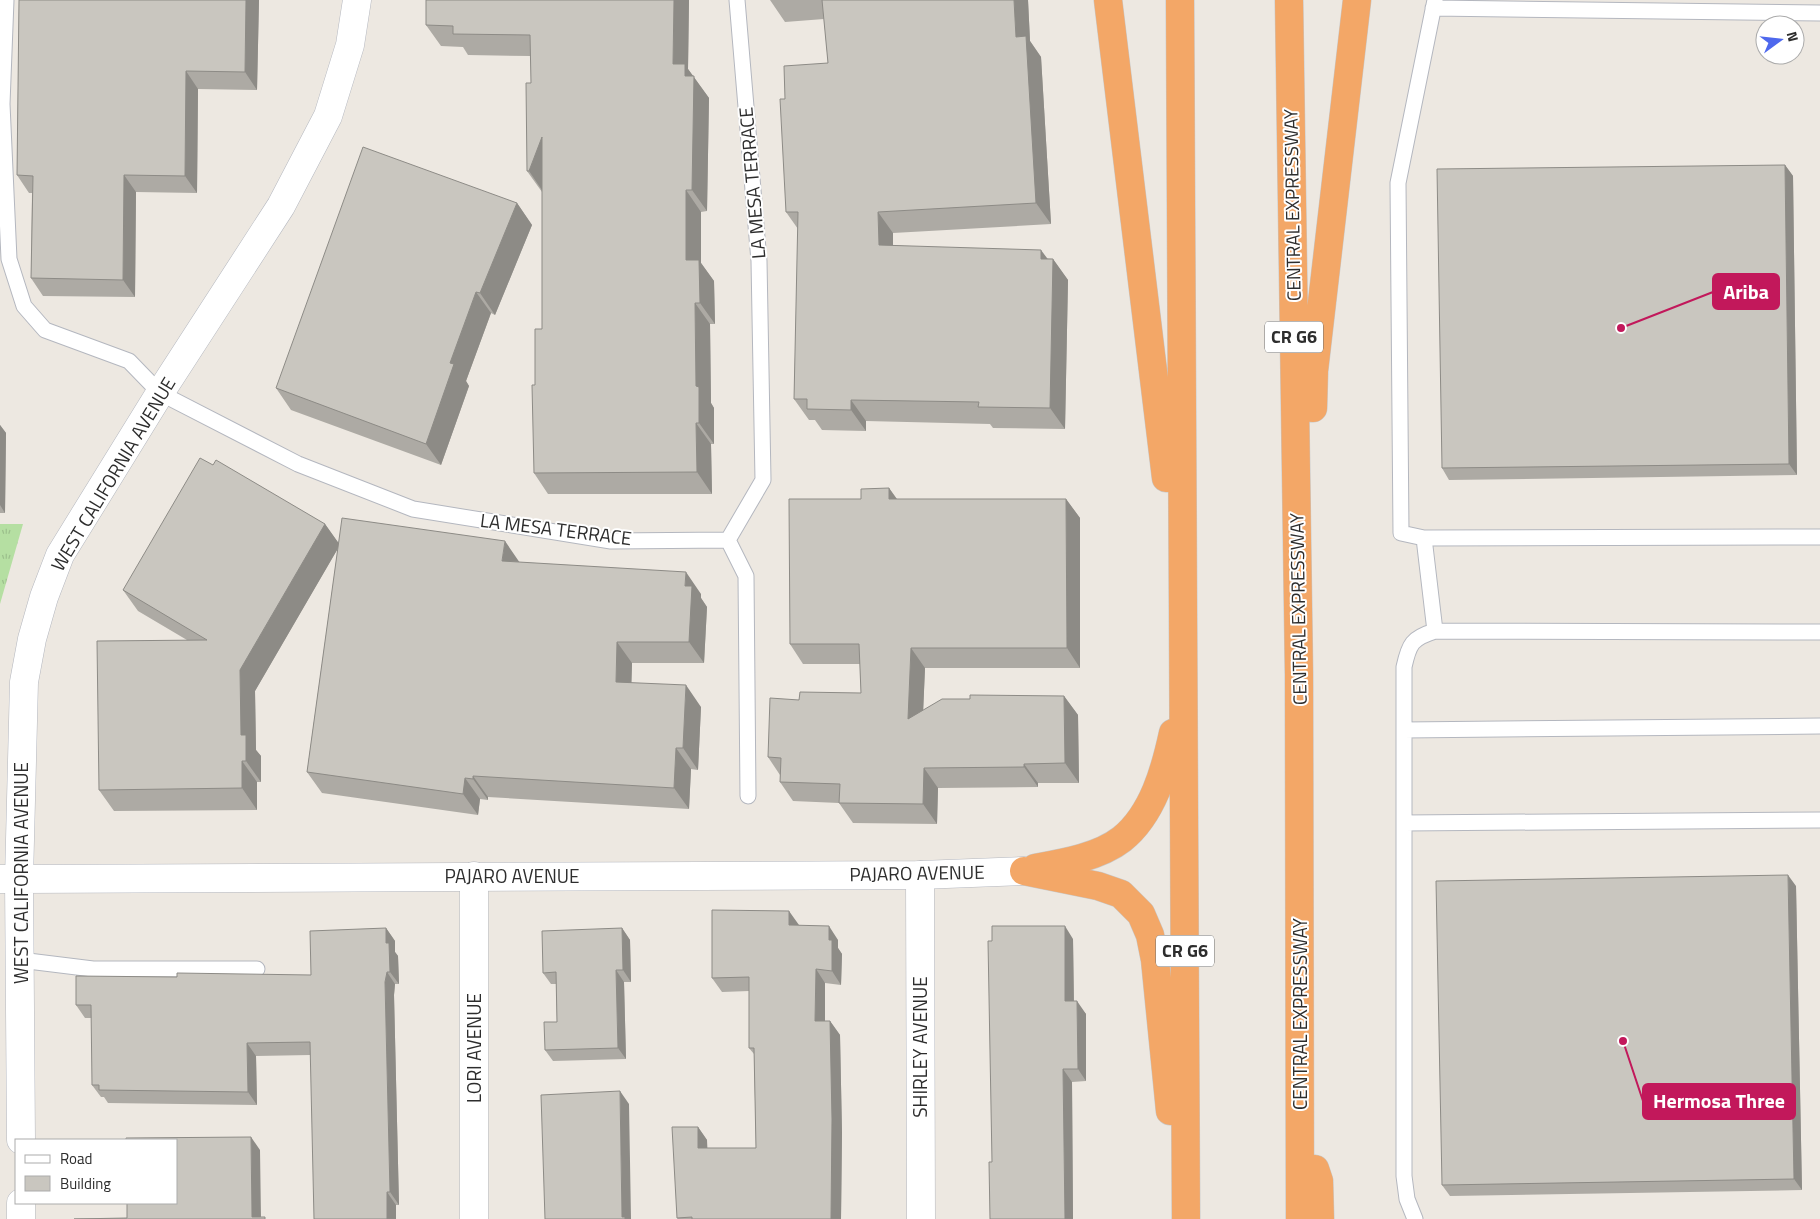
<svg xmlns="http://www.w3.org/2000/svg" width="1820" height="1219" viewBox="0 0 1820 1219" font-family="'Titillium Web',sans-serif">
  <style>
    .grass { fill: url(#grass-tufts) }
    .lines { fill: none; stroke-linecap: round; stroke-linejoin: round }
    .lane-casing { stroke: #b4b7bf; stroke-width: 17 }
    .street-casing { stroke: #b4b7bf; stroke-width: 29 }
    .secondary-casing { stroke: #b4b7bf; stroke-width: 29 }
    .highway-casing { stroke: #c8c8c8; stroke-width: 29 }
    .lane { stroke: #fff; stroke-width: 15 }
    .street { stroke: #fff; stroke-width: 28 }
    .secondary { stroke: #fff; stroke-width: 28 }
    .highway { stroke: #f3a767; stroke-width: 28 }
    .wall { fill: #adaaa4 }
    .shaded-wall { fill: #8d8b86 }
    .building { fill: #c9c6bf; stroke: #8d8b86 }
    .labels { text-anchor: middle; stroke-width: 4; stroke-linejoin: round; paint-order: stroke }
    .shield { fill: #fff; stroke: #6c6c6c; stroke-width: 1 }
    .shield-label { font-size: 18px; font-weight: bold; fill: #2d2d2d }
    .street-label { font-size: 19px; fill: #2d2d2d; stroke: #fff }
    .leader { fill: none; stroke: #c2185b; stroke-width: 2 }
    .callout-dot { fill: #c2185b; stroke: #fff; stroke-width: 2 }
    .callout { fill: #c2185b; stroke: #c2185b; stroke-width: 2 }
    .callout-label { font-size: 20px; text-anchor: middle; font-weight: bold; fill: #fff }
  </style>
  <defs>
    <pattern id="grass-tufts" width="24" height="20" patternUnits="userSpaceOnUse" patternTransform="scale(1.25)"><rect width="24" height="20" fill="#b5dfa2"/><path d="M3 7l-1-3M5 7V3M7 7l1-3M15 17l-1-3M17 17v-4M19 17l1-3" fill="none" stroke="#9cc08c"/></pattern>
  </defs>
  <rect width="100%" height="100%" fill="#ede8e1"/>
  <!-- grass -->
  <path class="grass" d="M0,524H23L0,604Z"/>
  <g class="lines">
    <!-- lane casing -->
    <g class="lane-casing">
      <path id="lane" d="M6,0L2,104L9,259L24,306L45,330L129,361L160,393L298,464L413,509L611,541L728,540L763,480L759,261L737,0
        M1433,8L1820,13
        M1424,538L1401,533L1398,183L1435,0
        M728,540L746,576L748,796
        M1435,631L1424,538L1820,537
        M1404,730L1820,726
        M1404,823L1820,820
        M20,960L93,969H257
        M1415,1219L1407,1199L1404,1176V667C1409,644 1412,638 1435,631L1820,632"/>
    </g>
    <!-- street casing -->
    <g class="street-casing">
      <path id="street" d="M920,875L921,1219
        M0,879H19
        M474,1219V876"/>
    </g>
    <!-- secondary casing -->
    <g class="secondary-casing">
      <path id="secondary" d="M19,879L920,875L1024,871
        M21,1140L19,879L24,682L32,639L44,597L60,555L160,393L281,206L328,116L350,45L357,0
        M21,1203V1219"/>
    </g>
    <!-- highway casing -->
    <g class="highway-casing">
      <path id="highway" d="M1108,0L1166,478
        M1180,0L1186,1219
        M1289,0L1299,674L1300,1219
        M1313,408L1314,371L1357,0
        M1035,868C1063,863 1099,857 1122,839C1153,814 1165,770 1173,733
        M1024,871L1098,886L1121,894L1141,914L1150,935L1155,960L1170,1111
        M1315,1169L1319,1181L1320,1219"/>
    </g>
    <!-- lane -->
    <use href="#lane" class="lane"/>
    <!-- street -->
    <use href="#street" class="street"/>
    <!-- secondary -->
    <use href="#secondary" class="secondary"/>
    <!-- highway -->
    <use href="#highway" class="highway"/>
  </g>
  <!-- wall -->
  <path class="wall" d="M19,0H259L257,90L198,89L197,193L136,192L135,297L43,296L31,278L32,193H29L17,175Z
    M426,0H689L688,69L709,98L707,211L701,212V263L714,281L715,324H710L711,403L714,408V444H711L712,494H548L534,473L535,385L542,329V192L527,171L531,83V56L468,55L463,47L441,46L426,25Z
    M770,0H1028L1030,41L1041,57L1051,224L893,233V245L1053,259L1068,280L1065,429L993,428L990,424L866,421V431L822,430L815,420H809L794,399L798,229L786,212L785,99L828,63L824,19L785,22Z
    M1785,165L1793,176L1797,475L1449,480L1442,468Z
    M517,203L532,225L495,315L491,313L466,381L469,386L441,465L291,410L276,388Z
    M0,425L6,433L5,513H0Z
    M213,465L325,524L339,544L520,562L701,594V598L707,607L704,663H632L631,683L701,707L698,770L691,769L689,809L488,797V800L480,799L478,815L322,793L307,772L338,548L255,691L256,750L261,756V782H257V810L114,811L99,790L187,640L138,611L123,590Z
    M889,488L897,499H1066L1080,518V668H925L923,711L1064,696L1078,715L1079,783H1038V787L938,788L937,824L853,823L839,803L793,801L780,782V775L768,757L799,700L861,693L860,664H803L790,644L861,499Z
    M1796,886L1802,1190L1450,1196L1442,1185Z
    M799,925L838,940V948L842,954L841,985L825,983V1021H830L840,1035L842,1133L841,1219H678L677,1218L698,1127L707,1140V1148H756L754,1054L749,1048V991L722,992L712,978Z
    M386,928L395,941V952L398,956L399,984H395L394,995L399,1205H396V1219L310,1055L256,1056L257,1105L108,1103L104,1097H101L92,1085V1018H85L76,1005L177,977L311,975Z
    M622,928L630,940L631,982H624L626,1059L553,1061L545,1050L557,1022L556,984H551L543,973Z
    M1073,939L1074,1001L1086,1014V1081L1072,1082L1073,1219H990L992,1162Z"/>
  <!-- shaded-wall -->
  <path class="shaded-wall" d="M246,0H259L257,90L245,72Z
    M674,0H689L688,69L709,98L707,211L692,190L673,64Z
    M1014,0H1028L1030,41L1041,57L1051,224L1036,203L1016,37Z
    M186,71L198,89L197,193L185,176Z
    M542,137L544,193L529,171Z
    M1785,165L1793,176L1797,475L1789,464Z
    M124,175L136,192L135,297L123,280Z
    M686,190L701,212V263L714,281L715,324L700,303L686,260Z
    M517,203L532,225L495,315L480,293Z
    M878,212L893,233V266L879,245Z
    M1041,250L1053,266V259L1068,280L1065,429L1050,408L1041,259Z
    M476,292L491,313L466,381L469,386L441,465L426,444L450,363Z
    M695,303L710,324L711,403L714,408V444L699,423L696,386Z
    M851,400L866,421V431L851,410Z
    M696,423L711,444L712,494L697,472Z
    M0,425L6,433L5,513L0,505Z
    M889,488L903,508L889,499Z
    M1066,499L1080,518V668L1067,648Z
    M325,524L340,545L255,691L256,750L261,756V782L246,761L241,735L240,670Z
    M505,541L520,563L502,561Z
    M686,572L701,594V598L707,607L704,663L689,642L685,586Z
    M617,642L632,663L631,704L616,682Z
    M911,648L925,668L922,739L908,719Z
    M686,685L701,707L698,770L683,748Z
    M1064,696L1078,715L1079,783L1065,763Z
    M676,748L691,769L689,809L674,788Z
    M242,761L257,782V810L242,788Z
    M1024,764L1038,783V787L1024,767Z
    M924,768L938,788L937,824L923,804Z
    M473,776L488,797V800L473,779Z
    M465,778L480,799L478,815L463,794Z
    M1788,875L1796,886L1802,1190L1794,1179Z
    M789,911L799,925H789Z
    M829,926L838,940V948L842,954L841,985L832,971L829,940Z
    M1065,926L1073,939L1074,1014L1065,1001Z
    M386,928L395,941V952L398,956L399,984L390,972L386,943Z
    M622,928L630,940L631,982L623,970Z
    M816,969L825,983V1034L815,1021Z
    M616,970L624,982L626,1059L618,1048Z
    M387,972L395,984L394,995L399,1205L390,1192L385,982Z
    M1077,1001L1086,1014V1081L1078,1069Z
    M830,1021L840,1035L842,1133L841,1219H831Z
    M247,1043L256,1056L257,1105L248,1092Z
    M1063,1069L1072,1082L1073,1219H1065Z
    M620,1091L629,1104L631,1219H623L622,1217Z
    M698,1127L707,1140L708,1161L698,1148Z
    M251,1137L260,1150L261,1219L252,1217Z
    M387,1192L396,1205V1219H387Z"/>
  <!-- building -->
  <path class="building" d="M19,0H246L245,72L186,71L185,176L124,175L123,280L31,278L33,176L17,175Z
    M426,0H674L673,64H685V76H694L692,190H686V260H699L700,303H695L696,386L699,387V423H696L697,472L534,473L532,385H535V329H542V137L529,171H527L526,83H531L530,35L453,34V26L426,25Z
    M822,0H1014L1016,37L1026,36L1036,203L878,212L879,245L1041,250V259H1053L1050,408L978,407L979,402L851,400V410L807,409V399H794L798,212H786L780,99H785L784,66L828,63Z
    M363,147L517,203L480,293L476,292L450,363L454,364L426,444L276,388Z
    M1785,165L1789,464L1442,468L1437,169Z
    M200,458L213,465L216,460L325,524L240,670L241,735H246V761H242V788L99,790L97,641L207,640L123,590Z
    M889,488V499H1066L1067,648H911L908,719L942,699H970V695L1064,696L1065,763L1024,764V767L924,768L923,804L839,803L840,784L780,782L781,758L768,757L770,698L799,700L800,692L861,693L859,644H790L789,499H861V489Z
    M342,518L505,541L502,561L686,572L685,586H692L689,642H617L616,682L686,685L683,748H676L674,788L473,776V779L465,778L463,794L307,772Z
    M1788,875L1794,1179L1442,1185L1436,881Z
    M712,910L789,911V925L829,926V940H832V971L816,969L815,1021H830L832,1119L831,1219H692V1217L677,1218L672,1127H698V1148H756L754,1048H749V977L712,978Z
    M992,926H1065V1001H1077L1078,1069H1063L1065,1219H990L989,1162H992L988,941H992Z
    M386,928V943H389L390,972H387L385,982L390,1192H387V1219H314L310,1042L247,1043L248,1092L99,1090V1085H92L91,1005H76V976L177,977V973L311,975L310,931Z
    M622,928L623,970H616L618,1048L545,1050L544,1022H557L556,972L543,973L542,931Z
    M620,1091L622,1217H625V1219H545L541,1095Z
    M251,1137L252,1217H265V1219H74L127,1218V1203H176V1140H126V1138Z"/>
  <g class="labels">
    <!-- shield labels -->
    <g class="shield">
      <rect x="1265" y="321.5" width="58" height="31" rx="4"/>
      <rect x="1156" y="935.5" width="58" height="31" rx="4"/>
    </g>
    <g class="shield-label">
      <text x="1294" y="343">CR G6</text>
      <text x="1185" y="957">CR G6</text>
    </g>
    <!-- street labels -->
    <g class="street-label">
      <text transform="translate(752 183) rotate(-95)" y="7">LA MESA TERRACE</text>
      <text transform="translate(1292 205) rotate(-91)" y="7">CENTRAL EXPRESSWAY</text>
      <text transform="translate(113 474) rotate(-59)" y="7">WEST CALIFORNIA AVENUE</text>
      <text transform="translate(556 529) rotate(7)" y="7">LA MESA TERRACE</text>
      <text transform="translate(1298 609) rotate(-91)" y="7">CENTRAL EXPRESSWAY</text>
      <text transform="translate(21 873) rotate(-90)" y="7">WEST CALIFORNIA AVENUE</text>
      <text transform="translate(917 873) rotate(-1)" y="7">PAJARO AVENUE</text>
      <text x="512" y="883">PAJARO AVENUE</text>
      <text transform="translate(1300 1014) rotate(-90)" y="7">CENTRAL EXPRESSWAY</text>
      <text transform="translate(920 1047) rotate(-90)" y="7">SHIRLEY AVENUE</text>
      <text transform="translate(474 1048) rotate(-90)" y="7">LORI AVENUE</text>
    </g>
  </g>
  <!-- callouts -->
  <path class="leader" d="M1621 328L1713 292M1623 1041L1643 1101"/>
  <g class="callout-dot">
    <circle cx="1621" cy="328" r="5"/>
    <circle cx="1623" cy="1041" r="5"/>
  </g>
  <g class="callout">
    <rect x="1713" y="274" width="66" height="35" rx="5"/>
    <rect x="1643" y="1084" width="152" height="35" rx="5"/>
  </g>
  <g class="callout-label">
    <text x="1746" y="299">Ariba</text>
    <text x="1719" y="1108">Hermosa Three</text>
  </g>
  <!-- legend -->
  <rect x="15" y="1139" width="162" height="65" fill="#ffffff" stroke="#ababab"/>
  <rect x="25" y="1155" width="25" height="8" fill="#ffffff" stroke="#ababab"/>
  <text x="60" y="1164" font-size="15" fill="#2d2d2d">Road</text>
  <rect x="25" y="1176" width="25" height="15" fill="#c9c6bf" stroke="#ababab"/>
  <text x="60" y="1189" font-size="15" fill="#2d2d2d">Building</text>
  <!-- north arrow -->
  <g transform="translate(1780 40) rotate(75)"><circle r="24" fill="#ffffff" stroke="#ababab"/>
  <path d="M0-4L9 19L0 12L-9 19Z" fill="#4e68ed"/>
  <text y="-8" font-size="14" font-weight="bold" text-anchor="middle" fill="#2d2d2d">N</text>
  </g>
</svg>
